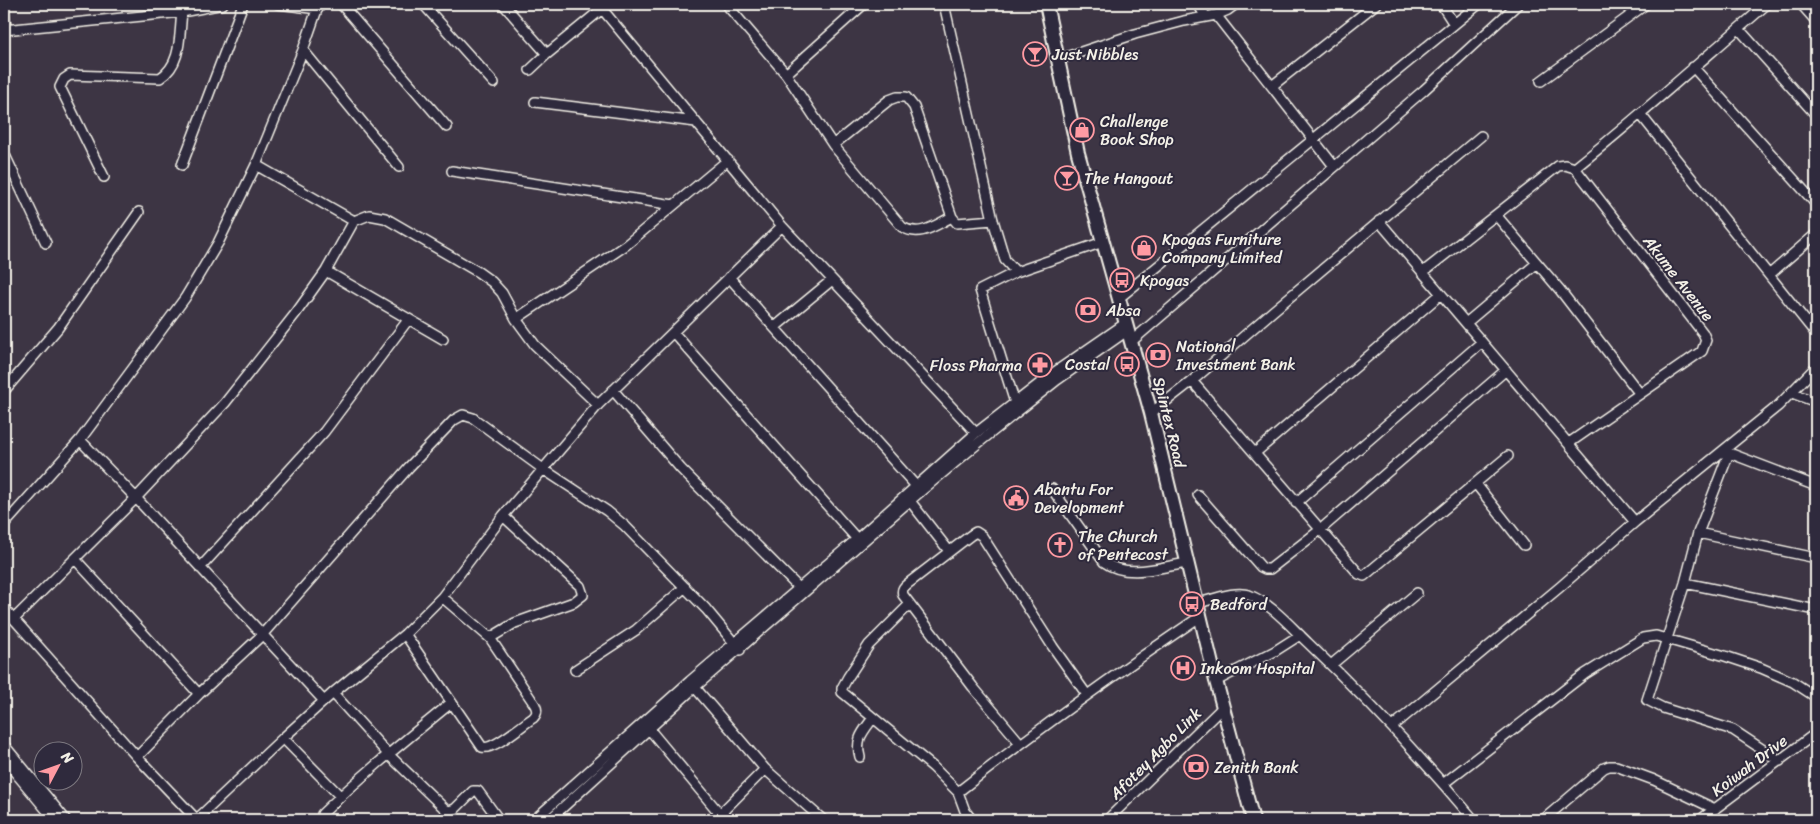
<svg xmlns="http://www.w3.org/2000/svg" width="1820" height="824" viewBox="0 0 1820 824" font-family="Sriracha,sans-serif">
  <style>
    .lines { fill: none; stroke-linecap: round; stroke-linejoin: round }
    .street-casing { stroke: #f4f1e8; stroke-width: 12 }
    .secondary-casing { stroke: #f4f1e8; stroke-width: 16 }
    .street { stroke: #2f2a3d; stroke-width: 9 }
    .secondary { stroke: #2f2a3d; stroke-width: 12 }
    .labels { text-anchor: middle; stroke-width: 4; stroke-linejoin: round; paint-order: stroke }
    .poi-label { font-size: 16px; fill: #f4f1e8; stroke: #2f2a3d; text-anchor: start }
    .street-label { font-size: 16px; fill: #f4f1e8; stroke: #2f2a3d }
  </style>
  <rect width="100%" height="100%" fill="#3d3544"/>
  <filter id="ink" filterUnits="userSpaceOnUse"><feTurbulence type="fractalNoise" baseFrequency=".02" numOctaves="2"/><feDisplacementMap in="SourceGraphic" scale="10" xChannelSelector="R" yChannelSelector="G"/><feConvolveMatrix kernelMatrix="1 2 1 2 8 2 1 2 1" color-interpolation-filters="sRGB"/></filter>
  <g filter="url(#ink)">
    <g class="lines">
      <!-- street casing -->
      <g class="street-casing">
        <path id="street" d="M278,4L318,9
          M341,4L447,127
          M423,4L494,83
          M503,4L547,54
          M598,4L782,226L976,433
          M726,4L786,74L833,145L902,227C920,238 935,225 952,217
          M944,4L993,220L1005,260L1016,272L1103,242
          M1198,4L1206,17
          M1441,4L1454,24
          M1801,4L1816,21
          M4,8L6,29
          M1216,15L1334,166
          M1739,29L1816,115
          M4,30L182,12L223,4
          M303,50L399,167
          M1057,60L1135,34L1184,21L1216,15L1228,10L1236,4
          M1693,67L1816,204
          M530,70L547,54L608,4
          M786,74L864,4
          M1541,81L1646,4
          M1272,86L1376,4
          M535,102L696,122
          M1641,115L1816,334
          M833,145L889,100L897,97H906L914,107L952,217L957,223L993,220
          M4,153L46,243
          M182,165L243,4
          M256,165L354,221
          M1575,168C1641,115 1703,59 1767,4
          M452,171L674,205
          M104,177L60,87L64,79L70,75L160,78C182,64 179,36 182,12
          M1496,215L1560,290L1640,394
          M1379,221L1635,522
          M326,271L443,339
          M1423,272L1558,166L1565,165L1575,168L1703,333L1706,340L1702,351L1569,443
          M1769,275L1816,234
          M729,277L916,486
          M1119,298L1479,4
          M516,319L626,245L728,160
          M1466,323L1536,264
          M775,327L832,280
          M673,332L857,539
          M1132,341L1424,90L1518,4
          M1192,381L1359,574L1364,576L1508,456
          M613,390L681,469L799,588
          M4,391L58,328L139,212
          M1792,393L1816,402
          M1015,403L980,290L1016,272
          M1151,413L1192,381L1273,311L1481,136
          M80,440L136,498L324,701
          M1724,451L1816,486
          M1255,453L1441,294
          M1729,453L1698,533L1685,583L1647,700L1663,708L1733,730L1780,761
          M1476,484L1524,545
          M1052,489L1104,562C1127,579 1161,567 1187,563
          M1198,495L1261,567L1265,569H1270L1320,530L1506,370
          M910,501L949,551
          M1296,503L1482,342
          M4,525L80,440L185,298L218,243L256,165L303,50L319,4
          M1698,533L1816,558
          M75,559L199,694
          M200,568L324,432L408,320
          M1685,583L1816,610
          M1198,603C1213,600 1234,590 1249,595C1272,604 1291,627 1308,643C1367,699 1422,758 1474,820
          M910,604L869,645L848,677L842,688V692L933,767L958,792L965,811L972,820
          M4,608L137,757L197,820
          M14,619L136,498L225,403L296,313L326,271L354,221L369,215L385,218L478,272L492,282L502,293L516,319L535,345L598,405
          M405,634L482,747C493,751 522,725 533,718C537,714 538,711 535,705L490,638L442,597
          M490,638L515,623L574,602L583,595L580,586L503,516
          M1331,665L1417,593
          M575,670L636,630L685,587
          M1216,681L1275,651L1300,635
          M692,684L765,769L823,820
          M333,693L388,754L445,809L449,811L455,809L473,791H478L499,820
          M1392,727L1560,587L1635,522L1778,406L1816,367
          M650,730L720,814
          M283,738L340,796
          M1020,743L973,687L903,595C901,588 905,586 910,582L971,535L976,532L982,536L1053,647L1087,695
          M4,745L66,820
          M137,757L199,694L262,635L409,467L454,420L463,415L473,418L543,469L607,511L625,526L706,609L740,650
          M860,757C855,739 863,732 873,718
          M4,759L55,820
          M1443,784L1585,674L1643,638L1656,636L1725,656L1761,668L1793,682L1816,697
          M958,792C1037,730 1118,672 1201,616
          M196,820L283,738L333,693L405,634L442,597L503,516L598,405L782,226
          M324,820L322,819V814C363,774 407,739 451,703
          M534,820L690,681L857,539L976,433L1052,374L1126,323
          M549,820L695,687L921,491L982,440L1057,380L1128,330
          M714,820L765,769
          M1107,820L1223,707
          M1543,820L1604,768L1609,766H1616L1654,780L1715,809
          M1700,820L1816,733"/>
      </g>
      <!-- secondary casing -->
      <g class="secondary-casing">
        <path id="secondary" d="M1046,4L1078,153L1151,413L1216,681L1253,820"/>
      </g>
      <!-- street -->
      <use href="#street" class="street"/>
      <!-- secondary -->
      <use href="#secondary" class="secondary"/>
    </g>
  </g>
  <!-- icons -->
  <defs>
    <g id="bar-ring" transform="scale(1.25)"><circle r="9.5" fill="#2f2a3d" stroke="#ff9aa2" stroke-width="1.5"/><path d="M-6-5H6L.8 .8V4.5H3.5V6h-7V4.5H-.8V.8Z" fill="#ff9aa2"/></g>
    <g id="shop-ring" transform="scale(1.25)"><circle r="9.5" fill="#2f2a3d" stroke="#ff9aa2" stroke-width="1.5"/><path d="M-5-2.5h2.3a2.7 3.5 0 0 1 5.4 0H5L5.5 6h-11ZM-1.5-2.5h3a1.5 2.3 0 0 0-3 0Z" fill="#ff9aa2"/></g>
    <g id="bus-ring" transform="scale(1.25)"><circle r="9.5" fill="#2f2a3d" stroke="#ff9aa2" stroke-width="1.5"/><path d="M-5-6H5V4H4V6H2V4H-2V6H-4V4H-5ZM-3.5-4V0h7V-4ZM-3.5 1.2v1.5H-2V1.2ZM2 1.2v1.5H3.5V1.2Z" fill="#ff9aa2"/></g>
    <g id="bank-ring" transform="scale(1.25)"><circle r="9.5" fill="#2f2a3d" stroke="#ff9aa2" stroke-width="1.5"/><path d="M-6-4H6V4H-6ZM0-2.3a2.3 2.3 0 1 0 0 4.6a2.3 2.3 0 1 0 0-4.6Z" fill="#ff9aa2"/></g>
    <g id="pharmacy-ring" transform="scale(1.25)"><circle r="9.5" fill="#2f2a3d" stroke="#ff9aa2" stroke-width="1.5"/><path d="M-2-6h4v4h4v4h-4v4h-4v-4h-4v-4h4Z" fill="#ff9aa2"/></g>
    <g id="civic-ring" transform="scale(1.25)"><circle r="9.5" fill="#2f2a3d" stroke="#ff9aa2" stroke-width="1.5"/><path d="M-.6-6.5H3V-4.5H.6V-3L4-1V1h2V6H-6V1h2V-1L-.6-3ZM-1.2 2.5V6h2.4V2.5Z" fill="#ff9aa2"/></g>
    <g id="church-ring" transform="scale(1.25)"><circle r="9.5" fill="#2f2a3d" stroke="#ff9aa2" stroke-width="1.5"/><path d="M-1.2-6h2.4v3.5h3.3v2.4h-3.3V6h-2.4V-.1h-3.3v-2.4h3.3Z" fill="#ff9aa2"/></g>
    <g id="hospital-ring" transform="scale(1.25)"><circle r="9.5" fill="#2f2a3d" stroke="#ff9aa2" stroke-width="1.5"/><path d="M-5-5h3v3.5h4V-5h3V5h-3V1.5h-4V5h-3Z" fill="#ff9aa2"/></g>
  </defs>
  <g fill-rule="evenodd">
    <use href="#bar-ring" x="1035" y="54"/>
    <use href="#shop-ring" x="1082" y="130"/>
    <use href="#bar-ring" x="1067" y="178"/>
    <use href="#shop-ring" x="1144" y="248"/>
    <use href="#bus-ring" x="1122" y="280"/>
    <use href="#bank-ring" x="1088" y="310"/>
    <use href="#bank-ring" x="1158" y="355"/>
    <use href="#bus-ring" x="1127" y="364"/>
    <use href="#pharmacy-ring" x="1040" y="365"/>
    <use href="#civic-ring" x="1016" y="498"/>
    <use href="#church-ring" x="1060" y="545"/>
    <use href="#bus-ring" x="1192" y="604"/>
    <use href="#hospital-ring" x="1183" y="668"/>
    <use href="#bank-ring" x="1196" y="767"/>
  </g>
  <g class="labels">
    <!-- poi labels -->
    <g class="poi-label">
      <text x="1052" y="60">Just Nibbles</text>
      <text x="1100" y="127">Challenge<tspan x="1100" dy="18">Book Shop</tspan></text>
      <text x="1084" y="184">The Hangout</text>
      <text x="1162" y="245">Kpogas Furniture<tspan x="1162" dy="18">Company Limited</tspan></text>
      <text x="1140" y="286">Kpogas</text>
      <text x="1106" y="316">Absa</text>
      <text x="1176" y="352">National<tspan x="1176" dy="18">Investment Bank</tspan></text>
      <text x="1110" y="370" text-anchor="end">Costal</text>
      <text x="1022" y="371" text-anchor="end">Floss Pharma</text>
      <text x="1034" y="495">Abantu For<tspan x="1034" dy="18">Development</tspan></text>
      <text x="1078" y="542">The Church<tspan x="1078" dy="18">of Pentecost</tspan></text>
      <text x="1210" y="610">Bedford</text>
      <text x="1200" y="674">Inkoom Hospital</text>
      <text x="1214" y="773">Zenith Bank</text>
    </g>
    <!-- street labels -->
    <g class="street-label">
      <text transform="translate(1679 278) rotate(52)" y="6">Akume Avenue</text>
      <text transform="translate(1170 422) rotate(76)" y="6">Spintex Road</text>
      <text transform="translate(1155 753) rotate(-45)" y="6">Afotey Agbo Link</text>
      <text transform="translate(1749 765) rotate(-37)" y="6">Koiwah Drive</text>
    </g>
  </g>
  <!-- margin -->
  <rect width="1820" height="824" fill="none" stroke="#2f2a3d" stroke-width="20"/>
  <rect x="10" y="10" width="1800" height="804" fill="none" stroke="#f4f1e8" stroke-width="2" filter="url(#ink)"/>
  <!-- north arrow -->
  <g transform="translate(58 766) rotate(49)"><circle r="24" fill="#2f2a3d" stroke="#7e7a81"/>
  <path d="M0-4L9 19L0 12L-9 19Z" fill="#ff9aa2"/>
  <text y="-8" font-size="14" font-weight="bold" text-anchor="middle" fill="#f4f1e8">N</text>
  </g>
</svg>
